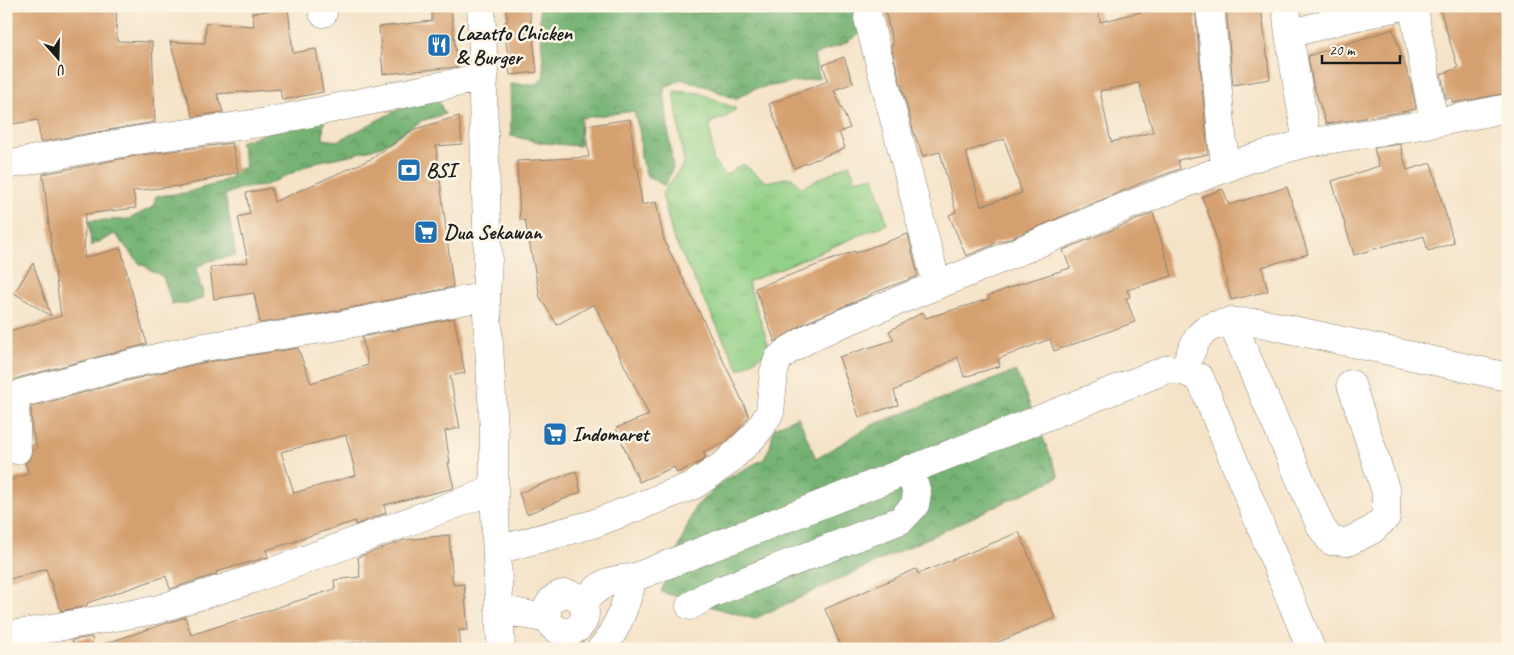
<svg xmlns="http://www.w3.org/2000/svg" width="1514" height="655" viewBox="0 0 1514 655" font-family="Caveat,sans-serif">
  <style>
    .grass { fill: url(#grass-tufts); stroke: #567651 }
    .forest { fill: url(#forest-crowns); stroke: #486748 }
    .building { fill: #d5a06f; fill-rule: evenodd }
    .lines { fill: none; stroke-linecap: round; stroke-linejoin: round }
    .minor-casing { stroke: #888072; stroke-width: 29 }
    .minor { stroke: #fff; stroke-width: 28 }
    .labels { text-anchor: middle; stroke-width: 5; stroke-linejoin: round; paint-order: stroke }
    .poi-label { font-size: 21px; font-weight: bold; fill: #1c1c1c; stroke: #fcf5e5; text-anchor: start }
  </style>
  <defs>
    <pattern id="grass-tufts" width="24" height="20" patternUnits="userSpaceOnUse" patternTransform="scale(1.25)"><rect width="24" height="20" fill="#91d086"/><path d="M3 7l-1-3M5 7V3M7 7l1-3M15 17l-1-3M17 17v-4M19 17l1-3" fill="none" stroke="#7cb273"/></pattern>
    <pattern id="forest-crowns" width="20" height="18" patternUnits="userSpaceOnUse" patternTransform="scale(1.25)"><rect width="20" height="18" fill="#74b273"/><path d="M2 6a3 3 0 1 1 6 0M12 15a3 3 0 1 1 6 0" fill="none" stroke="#5e905e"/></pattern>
  </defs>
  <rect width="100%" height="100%" fill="#fcf5e5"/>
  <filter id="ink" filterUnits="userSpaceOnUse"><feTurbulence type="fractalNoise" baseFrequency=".02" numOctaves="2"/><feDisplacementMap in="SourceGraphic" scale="10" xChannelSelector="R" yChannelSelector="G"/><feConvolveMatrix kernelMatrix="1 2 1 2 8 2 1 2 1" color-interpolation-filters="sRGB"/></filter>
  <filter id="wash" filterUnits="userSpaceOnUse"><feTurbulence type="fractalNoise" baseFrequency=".0096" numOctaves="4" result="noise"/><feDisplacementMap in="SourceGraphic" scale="20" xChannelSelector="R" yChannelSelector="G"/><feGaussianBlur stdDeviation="1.12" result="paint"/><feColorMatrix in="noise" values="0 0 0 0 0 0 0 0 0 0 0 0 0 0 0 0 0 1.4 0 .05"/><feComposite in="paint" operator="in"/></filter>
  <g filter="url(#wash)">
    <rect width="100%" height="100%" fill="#f5e3c8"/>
    <!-- grass -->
    <path class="grass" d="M674,91L700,93L736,109L726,117L710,123L713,160L725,175L743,164L766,182L791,177L801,188L849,164L856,180L874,176L887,224L748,282L770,350L739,370L673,237L662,194L684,163Z"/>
    <!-- forest -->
    <path class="forest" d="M539,6H675V12L688,13L725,10V6H869L861,33L843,44L814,55L819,78L754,89L735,99L710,88L681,79L664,89L667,119L673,168L665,186L647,176L641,159L640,134L634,111L581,118L580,146L544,143L511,136L510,84H537L544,76Z
      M438,100L445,114L421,121L382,146L355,154L316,162L264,186L238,189L225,195L236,255L209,261L196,268L204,298L187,304H172L163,277L139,263L115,234L91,246L89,221L129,219L153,207L156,196L185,193L212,185L230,178L234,171L246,167L240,142L281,128L324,119L323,139L338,141L399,109Z
      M1016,371L1059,477L754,619L661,592L695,507L724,480L764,459L770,447L774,428L798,416L816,459L872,425Z"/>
    <g id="blocks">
      <!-- building -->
      <path class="building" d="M6,6H116L117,41L152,42L155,122L40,142L38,120L6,125Z
        M432,6H451L457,67L383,74L379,27L432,21Z
        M506,6H529L537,72L510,75L504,22H507Z
        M884,6H1098L1100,22L1141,12L1140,6H1195L1208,154L1178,160L1180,169L1144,182L1011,238L992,244L993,245L966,256L949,215L956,212L940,152L923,156L914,133L891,46L893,45ZM1139,83L1153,132L1111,142L1100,91ZM1004,139L1022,193L981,206L966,152Z
        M1226,6H1261L1270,79L1233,85Z
        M1439,6H1508V93L1453,103L1451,97L1446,99L1441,74L1458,68Z
        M288,8L293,53L316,49L323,92L282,100L280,89L217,94L223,112L193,117L170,42L205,43L206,23L254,26L252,13Z
        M1393,29L1411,84L1416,109L1408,111L1326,124L1313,84L1308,56Z
        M844,57L853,83L834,90L850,128L839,132L845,148L794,168L769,104L828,81L823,65Z
        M459,116L462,144L436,146L453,287L325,313L260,323L254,293L214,299L210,268L248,262L238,217L250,214L246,193L271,188L274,202L373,158L412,130Z
        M630,119L636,168H638L642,205L656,202L664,240L735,385L749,416L742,426L724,443L703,452L706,458L702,461L677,473L674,467L639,482L616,428L649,415L594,304L557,325L540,297L525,220H520L517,161L589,157L585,126Z
        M232,143L238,172L179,187L178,186L133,191L136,208L85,214L84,258L121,248L128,278L147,344L18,378L9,384L6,387V332L61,316L50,235L51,233L50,234L43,174L141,155Z
        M1400,144L1407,170L1431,163L1454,243L1428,251L1424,236L1401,243V241L1354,255L1332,181L1379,166L1374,148Z
        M1287,187L1308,254L1262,267L1268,291L1231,300L1214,229L1202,197L1223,189L1229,205Z
        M1153,213L1172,276L1127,290L1130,297L1126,298L1135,322L1054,351L1050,339L998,359L1000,366L964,377L958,357L894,391L898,405L859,417L839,357L894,340L889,331L923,312L926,318L989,299L988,296L1019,284L1070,268L1063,250Z
        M908,234L918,276L870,294L871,295L805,323L775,342L755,288L855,251V253Z
        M33,263L51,316L14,293Z
        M454,318L465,373L450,376L460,428L445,431L450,463H448L454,488L384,505L386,513L355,525V521L297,540V541L266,550L268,557L216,572L217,574L170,589L166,576L87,603V606L61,611L46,569L6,580V481L29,474L25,463L31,458L33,450L37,448L32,430L31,407L126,381L201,363L298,348L311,383L368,365L362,337ZM346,435L356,475L294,493L281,452Z
        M576,471L581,492L527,514L519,493Z
        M1019,532L1055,618L982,649H842L825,609L916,569L918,574Z
        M449,535L453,585L464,584L468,630H459L461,649H378L377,640L320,646V649H99L98,646L185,617L191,635L335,589L334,580L360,577L358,557L405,540Z
        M92,637L93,649H75L72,640Z"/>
    </g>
  </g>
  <g filter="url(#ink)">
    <use href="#blocks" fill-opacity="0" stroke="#888072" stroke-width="1"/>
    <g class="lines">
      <!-- minor casing -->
      <g class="minor-casing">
        <path id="minor" d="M323,6V13
          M481,6L484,77L483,98L488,258L486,296L494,431V490L501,649
          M1210,6L1225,167
          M1286,6L1289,34L1307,143
          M1415,6L1416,23L1434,123
          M868,18L937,285
          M1289,34L1344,19L1403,6
          M6,165L72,152L139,140L267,122L484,77
          M1231,321L1321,527L1331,541L1348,542L1372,530L1386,517V492L1351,384
          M1183,371C1188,361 1193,343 1200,335C1215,319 1241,322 1261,323L1508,377
          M17,450L15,408L18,396L22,393L122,366L198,348L328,328L486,296
          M497,550L593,524L694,485L726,463L754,436L761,427L770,412L774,372L778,359L789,350L811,337L838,325L967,273L1122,208L1252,158L1307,143L1434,123L1508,108
          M547 613a19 19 0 1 1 38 0a19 19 0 1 1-38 0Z
          M582,602C600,585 607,579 633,578
          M690,606L708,595L901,520L915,505L917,493L909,469
          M499,609L548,619
          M6,636L155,610L250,580L494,490
          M601,649C617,631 627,601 633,578L1168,369L1183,371L1200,378L1311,649"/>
      </g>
      <!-- minor -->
      <use href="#minor" class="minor"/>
    </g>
  </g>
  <!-- icons -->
  <defs>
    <g id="restaurant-square" transform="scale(1.25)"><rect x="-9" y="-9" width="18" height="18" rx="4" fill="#1f6fb2" stroke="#fcf5e5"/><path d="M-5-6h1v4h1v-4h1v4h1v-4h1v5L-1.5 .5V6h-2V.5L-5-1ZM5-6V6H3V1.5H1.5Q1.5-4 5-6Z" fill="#fff"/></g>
    <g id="bank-square" transform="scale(1.25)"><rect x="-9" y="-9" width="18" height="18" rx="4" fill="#1f6fb2" stroke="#fcf5e5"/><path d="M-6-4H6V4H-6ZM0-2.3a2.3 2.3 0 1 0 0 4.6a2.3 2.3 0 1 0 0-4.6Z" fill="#fff"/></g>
    <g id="supermarket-square" transform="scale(1.25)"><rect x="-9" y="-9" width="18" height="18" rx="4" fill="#1f6fb2" stroke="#fcf5e5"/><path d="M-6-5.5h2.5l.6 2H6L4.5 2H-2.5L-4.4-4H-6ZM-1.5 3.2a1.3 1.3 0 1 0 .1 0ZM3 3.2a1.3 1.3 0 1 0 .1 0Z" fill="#fff"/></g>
  </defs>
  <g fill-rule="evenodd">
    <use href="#restaurant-square" x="439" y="45"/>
    <use href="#bank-square" x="409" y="170"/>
    <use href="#supermarket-square" x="426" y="232"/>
    <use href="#supermarket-square" x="555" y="434"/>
  </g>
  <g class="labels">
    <!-- poi labels -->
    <g class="poi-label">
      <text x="456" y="40">Lazatto Chicken<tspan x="456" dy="24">&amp; Burger</tspan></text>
      <text x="426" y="177">BSI</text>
      <text x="444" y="239">Dua Sekawan</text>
      <text x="572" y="441">Indomaret</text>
    </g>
  </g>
  <!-- margin -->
  <rect width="1514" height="655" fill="none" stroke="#fcf5e5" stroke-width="25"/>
  <!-- north arrow -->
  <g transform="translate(58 58) rotate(160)" stroke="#fcf5e5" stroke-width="4" paint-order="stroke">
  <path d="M0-4L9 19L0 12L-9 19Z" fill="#1c1c1c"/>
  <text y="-8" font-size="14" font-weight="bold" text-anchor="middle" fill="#1c1c1c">U</text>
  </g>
  <!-- scale -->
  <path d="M1322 55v8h78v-8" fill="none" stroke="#1c1c1c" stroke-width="2.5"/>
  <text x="1329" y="55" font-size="15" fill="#1c1c1c" stroke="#fcf5e5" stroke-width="4" paint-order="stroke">20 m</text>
</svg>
